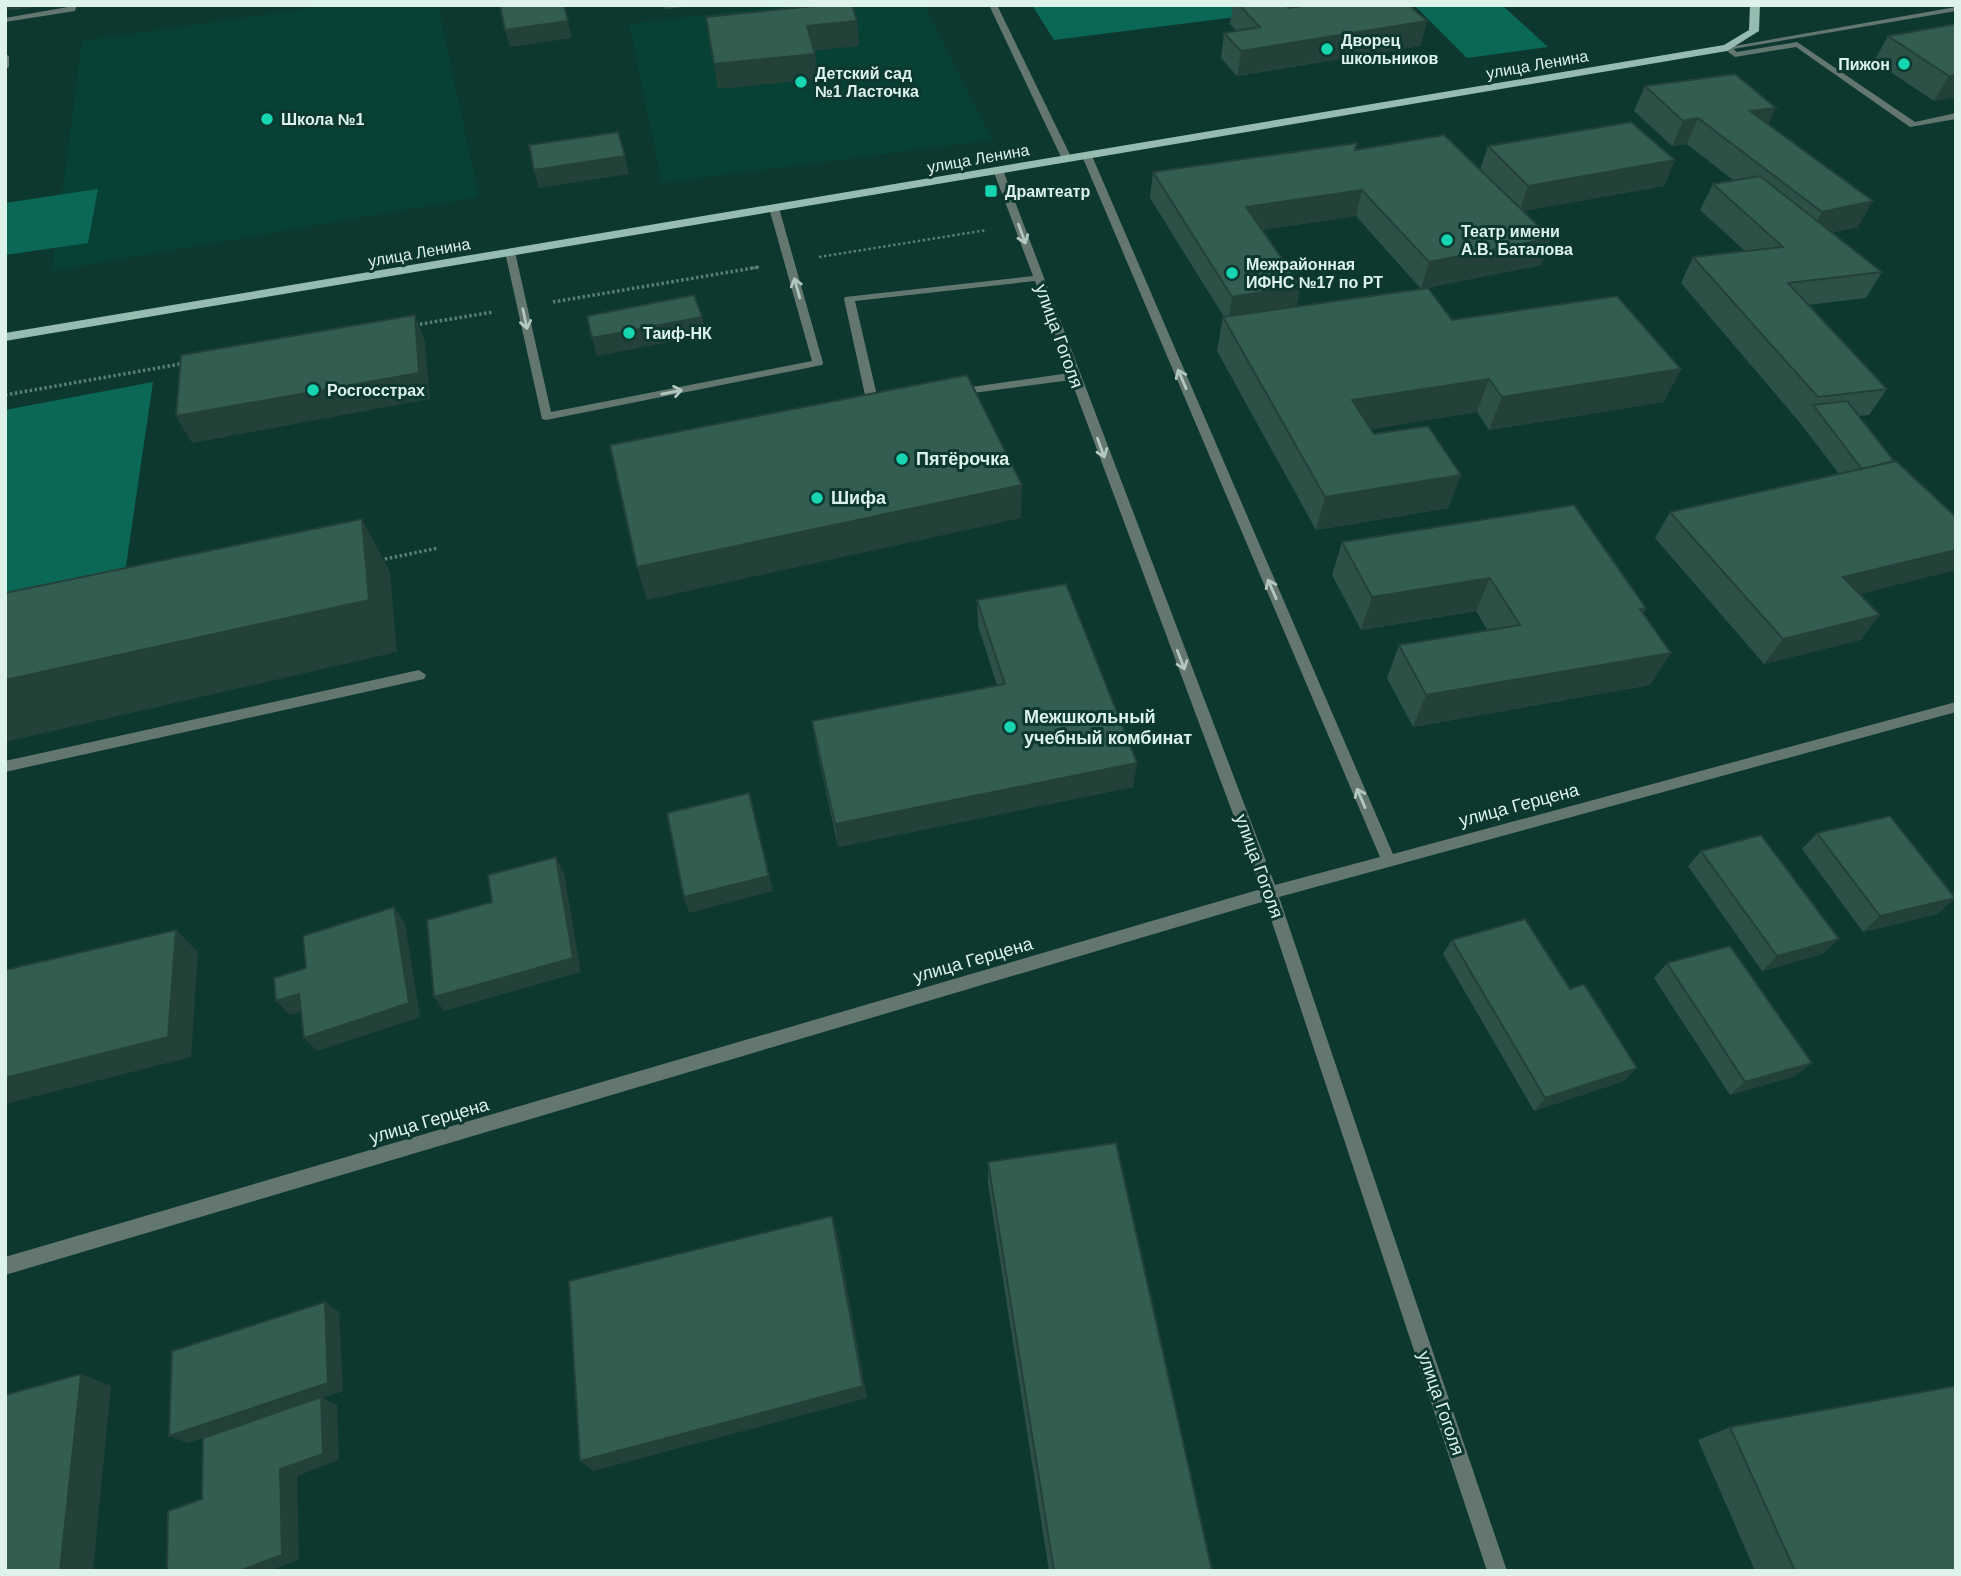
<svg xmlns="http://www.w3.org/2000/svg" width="1961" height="1576" viewBox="0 0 1961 1576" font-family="Helvetica,sans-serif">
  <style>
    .built { fill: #074135 }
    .green { fill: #0c6856 }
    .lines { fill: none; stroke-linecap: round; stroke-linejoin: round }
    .path-far1 { stroke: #5a7d75; stroke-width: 2.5; stroke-dasharray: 2.5 2.5; stroke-linecap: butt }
    .path { stroke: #5a7d75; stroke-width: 3.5; stroke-dasharray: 2.5 2.5; stroke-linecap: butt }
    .lane { fill: #647670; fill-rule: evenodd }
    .street { fill: #647670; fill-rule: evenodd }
    .primary { fill: #96bbb0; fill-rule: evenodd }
    .wall { fill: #2d5047 }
    .shaded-wall { fill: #244139 }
    .building { fill: #345d52; stroke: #244139; stroke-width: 2 }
    .oneway { stroke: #b2c7c0 }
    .poi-dot { fill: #18d5b2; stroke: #0d382f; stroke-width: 2.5 }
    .labels { text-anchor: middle; stroke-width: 6; stroke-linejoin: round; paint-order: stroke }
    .far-poi-label { font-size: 16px; font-weight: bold; fill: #dcf2eb; stroke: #0d382f; text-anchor: start }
    .far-street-label { font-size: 16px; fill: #dcf2eb; stroke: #0d382f }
    .street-label { font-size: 18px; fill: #dcf2eb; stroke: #0d382f }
    .poi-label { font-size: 18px; font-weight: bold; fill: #dcf2eb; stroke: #0d382f; text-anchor: start }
  </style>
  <rect width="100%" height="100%" fill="#0d382f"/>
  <!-- built -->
  <path class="built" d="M332,5H438L479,197L52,271L82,41Z
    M788,5H924L992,140L662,183L629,24Z"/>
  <!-- green -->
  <path class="green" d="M1032,5H1331L1054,40Z
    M1414,5H1502L1548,47L1467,58Z
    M98,189L88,243L5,255V203Z
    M153,382L122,593L5,617V410Z"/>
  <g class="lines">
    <!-- path-far1 -->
    <path class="path-far1" d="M819,257L987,230
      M752,268L759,267"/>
    <!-- path -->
    <path class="path" d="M553,302L759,267
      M415,325L493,312
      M5,395L186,363
      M380,560L438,548"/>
    <!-- lane -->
    <path class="lane" d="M69,5H77L75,11L5,22V18L68,7Z
      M1797,42L1915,122L1956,113V119L1910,127L1796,47L1735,57L1723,48L1730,46L1737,52Z
      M5,54L9,56V67L5,69Z
      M774,205L779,208L823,363L822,365L546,420L542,419L505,252L507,250L515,252L551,412L812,361L769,208Z
      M419,670L426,675L424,679L5,772V761Z"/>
    <!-- street -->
    <path class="street" d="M989,5H997L1072,159L1070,161L1062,159Z
      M1956,7V11L1727,50L1723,48Z
      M1087,153L1092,156L1393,854L1956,702V712L1279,897L1507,1571H1487L1265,901L5,1275V1257L1261,889L1071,380L958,395L953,392L958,389L1069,373L1035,281L855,301L878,400L884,403L873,407L867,404L844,299L845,297L1033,276L993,170L995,168L1003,170L1275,885L1380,857L1082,156Z"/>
    <!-- primary -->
    <path class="primary" d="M1750,5H1760L1759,31L1727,51L5,341V333L1724,45L1749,30Z"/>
  </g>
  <!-- wall -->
  <path class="wall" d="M665,5H703L665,9Z
    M1233,5H1285L1289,8L1427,21L1420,46L1237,76L1221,58L1224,33L1236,31L1230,24Z
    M1956,24V97L1934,101L1874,61L1888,36Z
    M1645,86L1768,124L1858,227L1832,232L1882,272L1866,298L1808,305L1887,389L1869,415L1859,416L1894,461L1860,594L1880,615L1860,640L1764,664L1655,538L1670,512L1839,474L1801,424L1681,283L1693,257L1745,251L1700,210L1713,184L1733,180L1687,144L1672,146L1634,111Z
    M1488,146L1675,160L1664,186L1523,211L1551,238L1541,265L1421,289L1356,216L1262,230L1301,286L1296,307L1452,320L1664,402L1489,430L1477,412L1371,429L1374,434L1461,475L1448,508L1316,530L1217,351L1223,317H1224L1150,198L1153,172L1355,150L1480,170Z
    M1342,542L1646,608L1643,613L1650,685L1413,727L1387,678L1399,645L1488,631L1476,611L1361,630L1332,575Z
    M977,600L1133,787L838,847L816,745L812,721L997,685L978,626Z
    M1817,833L1955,898L1937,914L1863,932L1802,849Z
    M1701,851L1823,954L1762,971L1688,866Z
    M1452,940L1570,989L1624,1081L1534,1111L1443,954Z
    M1667,963L1795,1076L1730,1095L1654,978Z
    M988,1162L1212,1571H1049L988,1184Z
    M1730,1427L1956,1571H1755L1698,1440Z"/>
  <!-- shaded-wall -->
  <path class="shaded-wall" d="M5,5H54L5,11Z
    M568,21L572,38L510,47L505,30Z
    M857,21L859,46L810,51L807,26Z
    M1427,21L1420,46L1237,76L1241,51Z
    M815,54L818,79L718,89L714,64Z
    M1956,75V97L1934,101L1949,76Z
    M1776,108L1763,133L1750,111Z
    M1698,118L1687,144L1672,146L1683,121Z
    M625,156L629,174L539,188L534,170Z
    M1675,160L1664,186L1519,212L1528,186Z
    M1362,190L1356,216L1241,233L1246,207Z
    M1873,201L1858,227L1808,238L1822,212Z
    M1551,238L1541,265L1421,289L1429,262Z
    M1301,286L1295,312L1228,323L1232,297Z
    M415,315L425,341L430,399L192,443L176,416Z
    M702,317L706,335L597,356L592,338Z
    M1681,369L1664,402L1489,430L1502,397Z
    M1489,379L1477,412L1343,434L1352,400Z
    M1461,475L1448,508L1316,530L1325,497Z
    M1022,485L1021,518L647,600L637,567Z
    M362,519L390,572L397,652L5,742V680Z
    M1956,550V570L1824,603L1843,577Z
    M1490,578L1476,611L1361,630L1372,597Z
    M1880,615L1860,640L1764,664L1783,639Z
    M1671,653L1650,685L1413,727L1426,695Z
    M1137,763L1133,787L838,847L835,824Z
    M753,810L773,891L689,913L684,897Z
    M556,857L564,873L581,972L444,1011L434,997Z
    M1955,898L1937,914L1863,932L1880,916Z
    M394,907L405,923L420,1017L317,1051L304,1038Z
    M176,930L198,952L191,1057L5,1104V1078Z
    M1839,939L1823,954L1762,971L1777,956Z
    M299,994L312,1008L290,1015L276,1001Z
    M1812,1063L1795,1076L1730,1095L1745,1082Z
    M1637,1068L1624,1081L1534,1111L1545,1098Z
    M832,1216L837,1232L867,1398L593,1471L580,1461Z
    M325,1302L339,1312L343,1391L323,1398L337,1405L339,1460L297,1476L299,1560L268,1571H239L280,1469L321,1398L188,1443L169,1436Z
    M81,1374L111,1386L93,1571H60Z"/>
  <!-- building -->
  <path class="building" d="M500,5H564L568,21L505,30Z
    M823,5H852L857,21L807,26L815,54L714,64L706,17Z
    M1239,5H1285L1289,8L1310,5H1409L1427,21L1241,51L1224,33L1260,27Z
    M1956,24V75L1949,76L1888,36Z
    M1735,74L1776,108L1750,111L1873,201L1822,212L1698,118L1683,121L1645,86Z
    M1631,122L1675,160L1528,186L1488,146Z
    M618,132L625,156L534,170L529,145Z
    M1444,135L1551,238L1429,262L1362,190L1246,207L1301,286L1232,297L1153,172L1357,143L1355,150Z
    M1760,176L1882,272L1788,283L1887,389L1818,397L1693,257L1783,247L1713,184Z
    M1428,288L1452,320L1617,296L1681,369L1502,397L1489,379L1352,400L1374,434L1428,426L1461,475L1325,497L1223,317Z
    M694,295L702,317L592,338L587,316Z
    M415,315L419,373L176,416L181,355Z
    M967,375L1022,485L637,567L610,445Z
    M1847,401L1894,461L1862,469L1813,405Z
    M1896,461L1956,517V550L1843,577L1880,615L1783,639L1670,512Z
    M1574,505L1646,608L1640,609L1671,653L1426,695L1399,645L1520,625L1490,578L1372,597L1342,542Z
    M362,519L369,600L5,680V593Z
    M1066,584L1137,763L835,824L812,721L1005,684L977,600Z
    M749,793L769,876L684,897L667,813Z
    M1890,816L1955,898L1880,916L1817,833Z
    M1761,835L1839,939L1777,956L1701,851Z
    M556,857L573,958L434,997L427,920L492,902L488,875Z
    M394,907L409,1003L304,1038L299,994L276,1001L274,978L306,968L303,936Z
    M1525,919L1570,989L1584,984L1637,1068L1545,1098L1452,940Z
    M176,930L168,1037L5,1078V970Z
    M1730,946L1812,1063L1745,1082L1667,963Z
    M1116,1143L1212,1571H1054L988,1162Z
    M832,1216L863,1386L580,1461L569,1281Z
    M325,1302L328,1383L169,1436L172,1351Z
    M81,1374L60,1571H5V1395Z
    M1955,1386L1956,1388V1571H1795L1730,1427Z
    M321,1397L323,1454L280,1469L282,1555L239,1571H167L168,1511L202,1499L203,1438Z"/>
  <!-- one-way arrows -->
  <defs><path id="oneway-shaft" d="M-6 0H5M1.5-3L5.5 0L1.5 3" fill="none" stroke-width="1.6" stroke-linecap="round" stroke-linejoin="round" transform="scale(1.75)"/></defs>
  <g class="oneway">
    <use href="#oneway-shaft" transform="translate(1022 234) rotate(70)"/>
    <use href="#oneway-shaft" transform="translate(797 288) rotate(-106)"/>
    <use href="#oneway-shaft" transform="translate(525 319) rotate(78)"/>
    <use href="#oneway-shaft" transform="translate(1182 379) rotate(-113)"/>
    <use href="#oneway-shaft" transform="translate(672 392) rotate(-11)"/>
    <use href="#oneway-shaft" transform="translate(1101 448) rotate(70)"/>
    <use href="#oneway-shaft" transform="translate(1272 589) rotate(-113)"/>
    <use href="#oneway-shaft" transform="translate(1181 660) rotate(69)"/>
    <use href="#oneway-shaft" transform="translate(1361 798) rotate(-113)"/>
  </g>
  <!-- markers -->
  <g class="poi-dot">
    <circle cx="1327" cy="49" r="7"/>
    <circle cx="1904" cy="64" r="7"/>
    <circle cx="801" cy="82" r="7"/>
    <circle cx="267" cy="119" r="7"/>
    <rect x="984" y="184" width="14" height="14" rx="3.5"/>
    <circle cx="1447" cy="240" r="7"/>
    <circle cx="1232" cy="273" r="7"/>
    <circle cx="629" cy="333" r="7"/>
    <circle cx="313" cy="390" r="7"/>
    <circle cx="902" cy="459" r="7"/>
    <circle cx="817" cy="498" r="7"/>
    <circle cx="1010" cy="727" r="7"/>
  </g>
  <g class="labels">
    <!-- far-poi labels -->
    <g class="far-poi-label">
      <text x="1341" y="46">Дворец<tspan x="1341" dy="18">школьников</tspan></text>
      <text x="1890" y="70" text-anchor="end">Пижон</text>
      <text x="815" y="79">Детский сад<tspan x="815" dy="18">№1 Ласточка</tspan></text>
      <text x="281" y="125">Школа №1</text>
      <text x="1005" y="197">Драмтеатр</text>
      <text x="1461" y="237">Театр имени<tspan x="1461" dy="18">А.В. Баталова</tspan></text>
      <text x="1246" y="270">Межрайонная<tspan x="1246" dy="18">ИФНС №17 по РТ</tspan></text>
      <text x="643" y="339">Таиф-НК</text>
      <text x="327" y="396">Росгосстрах</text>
    </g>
    <!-- far-street labels -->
    <g class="far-street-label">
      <text transform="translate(1537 64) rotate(-10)" y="6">улица Ленина</text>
      <text transform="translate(978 158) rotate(-10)" y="6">улица Ленина</text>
      <text transform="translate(419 252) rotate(-10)" y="6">улица Ленина</text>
    </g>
    <!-- street labels -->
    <g class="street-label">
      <text transform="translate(1059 336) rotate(70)" y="6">улица Гоголя</text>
      <text transform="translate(1519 805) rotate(-15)" y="6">улица Герцена</text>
      <text transform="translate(1259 866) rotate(70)" y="6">улица Гоголя</text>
      <text transform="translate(973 960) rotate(-16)" y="6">улица Герцена</text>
      <text transform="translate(429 1121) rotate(-16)" y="6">улица Герцена</text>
      <text transform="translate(1441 1403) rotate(71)" y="6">улица Гоголя</text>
    </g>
    <!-- poi labels -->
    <g class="poi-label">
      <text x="916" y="465">Пятёрочка</text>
      <text x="831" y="504">Шифа</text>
      <text x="1024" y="723">Межшкольный<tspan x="1024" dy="21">учебный комбинат</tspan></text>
    </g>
  </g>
  <!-- border -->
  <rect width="1961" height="1576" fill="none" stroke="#dcf2eb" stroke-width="14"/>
</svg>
